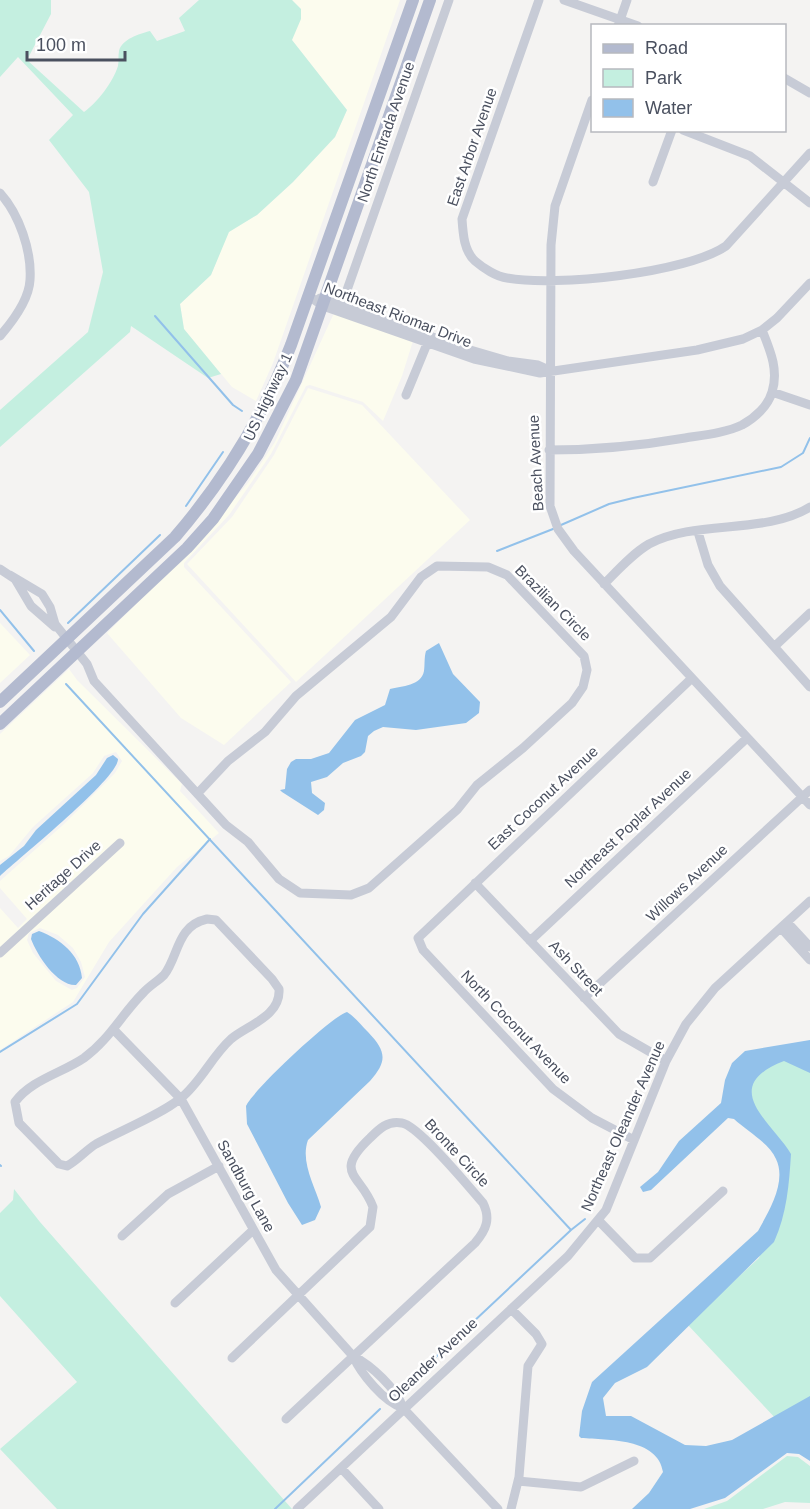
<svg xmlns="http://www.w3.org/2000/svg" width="810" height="1509" viewBox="0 0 810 1509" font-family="Helvetica,sans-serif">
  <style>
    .commercial { fill: #fcfcee; fill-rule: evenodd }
    .green { fill: #c4efe0 }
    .water { fill: #92c1ea }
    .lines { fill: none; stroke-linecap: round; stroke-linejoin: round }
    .stream { stroke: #92c1ea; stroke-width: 2 }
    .minor { stroke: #c7cbd6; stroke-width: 9 }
    .major { stroke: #b3bacf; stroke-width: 12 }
    .labels { text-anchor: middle; stroke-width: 5; stroke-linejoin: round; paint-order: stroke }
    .street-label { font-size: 15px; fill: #4a505f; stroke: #fff }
  </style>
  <rect width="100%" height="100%" fill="#f4f3f2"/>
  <!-- commercial -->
  <path class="commercial" d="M292,0H400L273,363L256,401L232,387L184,329L180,304L211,275L228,232L257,215L293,182L335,137L347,110L292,40L301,9Z
    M334,313L413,341L402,376L383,421L363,402L310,385L306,386L271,454L229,515L184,563V567L291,682L224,745L181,718L107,633L190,550L248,483L275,442Z
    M308,388L362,405L470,520L296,682L187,564L232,517L274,455Z
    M0,623L30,655L0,683Z
    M69,669L77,680L182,784L180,791L219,833L177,867L109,942L73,1002L0,1050V958L125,843L120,838L0,948V908L18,928L27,919L0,888V881L64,824L115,773L122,761L116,752L104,756L93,773L33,827L9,856L0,861V734ZM40,928L58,935L73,948L81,962L85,977L77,988L72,990L56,981L33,953L27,940L29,933Z"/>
  <!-- green -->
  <path class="green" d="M0,0H51V14L27,60L84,112C97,103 113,82 118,66C119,61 118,56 119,51C122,39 139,34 150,31L157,41L185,31L179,18L199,0H292L301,9V19L292,40L347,110L335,137L293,182L257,215L229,232L211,275L180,304L184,329L221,374L208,378L131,326L130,332L0,447V410L88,332L103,272L89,192L49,140L73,115L18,57L0,77Z
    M810,1053V1455L687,1324L759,1258L785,1176L779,1151L744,1108L753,1065Z
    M14,1189L40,1222L292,1509H57L0,1449L77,1382L0,1296V1213L13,1200Z
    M787,1456L798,1457L810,1466V1503L785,1502L763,1509H704L727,1501Z"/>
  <!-- water -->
  <path class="water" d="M439,643L453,674L480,702L479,713L466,723L416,730L383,727L374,731L368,736L365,752L361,756L343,763L327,777L311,782L312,793L325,803L324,810L318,815L282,792L280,790L285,789L287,769L291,762L296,759H311L329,753L355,720L385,705L390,689C402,686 421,686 424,671C425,664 424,658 426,651Z
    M113,755L118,759C118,779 19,858 0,876V865L24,846L36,830L96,775L107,758Z
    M39,931C60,939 80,954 82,978L76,985C57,986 37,955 31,939L32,934Z
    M347,1012C355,1017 361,1025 368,1032C386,1051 388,1061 370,1081L308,1140C300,1162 315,1186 321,1207L315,1220L302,1225L288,1203L247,1124L246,1106C253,1090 332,1016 347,1012Z
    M810,1040V1073L784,1061C717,1087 772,1122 791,1154C789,1185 787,1213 774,1242L647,1367L615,1383L603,1398L606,1416H631L685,1445L706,1446L732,1440L810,1396V1461L799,1454L787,1453L725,1498L690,1509H632L649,1493L663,1472C658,1438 608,1440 581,1438L579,1436L582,1411L592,1382L758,1231C769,1211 787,1182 776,1159C769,1143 747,1131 734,1119L728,1118L651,1190L643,1192L640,1187L658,1172L679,1141L721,1103L725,1080L732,1063L745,1051Z"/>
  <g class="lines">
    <!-- stream -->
    <path class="stream" d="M155,316L233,405L242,411
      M186,506L223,452
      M561,525L609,504L633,498L781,467L803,453L810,438
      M497,551L553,529
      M0,610L34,651
      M68,623L160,535
      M66,684L571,1230
      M0,1052L77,1004L143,914L210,839
      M0,1165L1,1166
      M407,1384L571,1230L585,1219
      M275,1509L380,1409"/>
    <!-- minor -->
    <path class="minor" d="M539,0L462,219C463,234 464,251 475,261C483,268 497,277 507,278C555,287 687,273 726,246L810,153
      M564,0L638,26
      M618,26L627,0
      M784,78L810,93
      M592,100L555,206L551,245L550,506L558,529L574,551L810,805
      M683,130L750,156L810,203
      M653,182L672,130
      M0,193C19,214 32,251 30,280C29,300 13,321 0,336
      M309,296L323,306L474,359L540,373L697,350L743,339L762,330L777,318L810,283
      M320,298L467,349L508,361L538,365L549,370
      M348,308L347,290L449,0
      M772,392L810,405
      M406,395L429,339
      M549,450C595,450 639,446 685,438C704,435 725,433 742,425C755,418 768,406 772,392C779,370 770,350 762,330
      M698,532L708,565L720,586L810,687
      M0,569L15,579L31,606L55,627
      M10,575L42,594L50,607L55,624L87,664L94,681L226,825L248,842L279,879L300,893L351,895L369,888L457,810L477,785L523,748L572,703L583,687L587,670L584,656L507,575L488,567L437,566L421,577L391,617L296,696L265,732L228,761L198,793
      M604,584C618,570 632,554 649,544C696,519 765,535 810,507
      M775,646L810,613
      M475,883L619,1034L666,1061
      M207,919L216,920L272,979L279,989C281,1016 248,1025 231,1039C212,1056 201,1082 181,1098C162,1114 120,1131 96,1144C86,1150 78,1160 67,1166L59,1164L19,1123L15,1102C31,1080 62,1073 84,1058C109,1040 122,1014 143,993C149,986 158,981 164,975C179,956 176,926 207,919Z
      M787,922L810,947
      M781,928L810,960
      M530,941L747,738
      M0,953L120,843
      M584,998L810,790
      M114,1030L181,1099L276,1270L353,1356C361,1374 384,1402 403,1408L498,1509
      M634,1140L592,1118L553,1089L423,950L418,938L692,678
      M599,1221L635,1258H650L723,1191
      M122,1236L168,1194L219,1166
      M175,1303L252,1231
      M511,1309L536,1334L542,1344L528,1366L519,1477L511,1509
      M353,1356C371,1365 397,1389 403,1408
      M232,1358L370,1227L373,1207C361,1174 332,1174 370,1138C379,1129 388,1120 402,1123C419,1126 469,1187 483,1203C491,1219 486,1230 475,1243L286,1419
      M341,1468L379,1509
      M518,1481L581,1487L634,1461
      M297,1509L568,1256L606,1210L666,1061L686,1024L715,988L810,901"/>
    <!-- major -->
    <path class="major" d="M0,702L175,537C225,479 263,417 291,345L413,0
      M0,724L187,548L213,519L258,454L296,380L430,0"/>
  </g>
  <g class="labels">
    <!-- street labels -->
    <g class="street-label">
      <text transform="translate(386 132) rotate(-71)" y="5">North Entrada Avenue</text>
      <text transform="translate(472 147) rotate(-71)" y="5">East Arbor Avenue</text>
      <text transform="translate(398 315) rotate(21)" y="5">Northeast Riomar Drive</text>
      <text transform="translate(268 397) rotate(-65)" y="5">US Highway 1</text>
      <text transform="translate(536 463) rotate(-93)" y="5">Beach Avenue</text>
      <text transform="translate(553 603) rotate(45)" y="5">Brazilian Circle</text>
      <text transform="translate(543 798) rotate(-43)" y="5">East Coconut Avenue</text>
      <text transform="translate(628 828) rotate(-43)" y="5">Northeast Poplar Avenue</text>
      <text transform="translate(63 875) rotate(-42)" y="5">Heritage Drive</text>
      <text transform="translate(687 883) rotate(-43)" y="5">Willows Avenue</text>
      <text transform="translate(576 968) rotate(46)" y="5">Ash Street</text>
      <text transform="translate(516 1027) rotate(46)" y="5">North Coconut Avenue</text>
      <text transform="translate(623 1126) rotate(-66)" y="5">Northeast Oleander Avenue</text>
      <text transform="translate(457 1153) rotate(47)" y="5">Bronte Circle</text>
      <text transform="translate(246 1186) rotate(61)" y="5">Sandburg Lane</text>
      <text transform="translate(433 1360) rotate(-43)" y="5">Oleander Avenue</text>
    </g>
  </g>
  <!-- legend -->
  <rect x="591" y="24" width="195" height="108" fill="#ffffff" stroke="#b7b9bf" stroke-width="1.5"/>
  <rect x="603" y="44" width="30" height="9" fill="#b3bacf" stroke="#b7b9bf" stroke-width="1.5"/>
  <text x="645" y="54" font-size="18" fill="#4a505f">Road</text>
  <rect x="603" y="69" width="30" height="18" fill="#c4efe0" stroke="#b7b9bf" stroke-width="1.5"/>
  <text x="645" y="84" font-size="18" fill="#4a505f">Park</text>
  <rect x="603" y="99" width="30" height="18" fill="#92c1ea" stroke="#b7b9bf" stroke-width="1.5"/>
  <text x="645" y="114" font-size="18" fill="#4a505f">Water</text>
  <!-- scale -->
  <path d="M27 51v9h98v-9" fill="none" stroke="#4a505f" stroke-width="3"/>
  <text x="36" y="51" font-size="18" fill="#4a505f" stroke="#ffffff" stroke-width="4.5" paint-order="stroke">100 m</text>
</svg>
